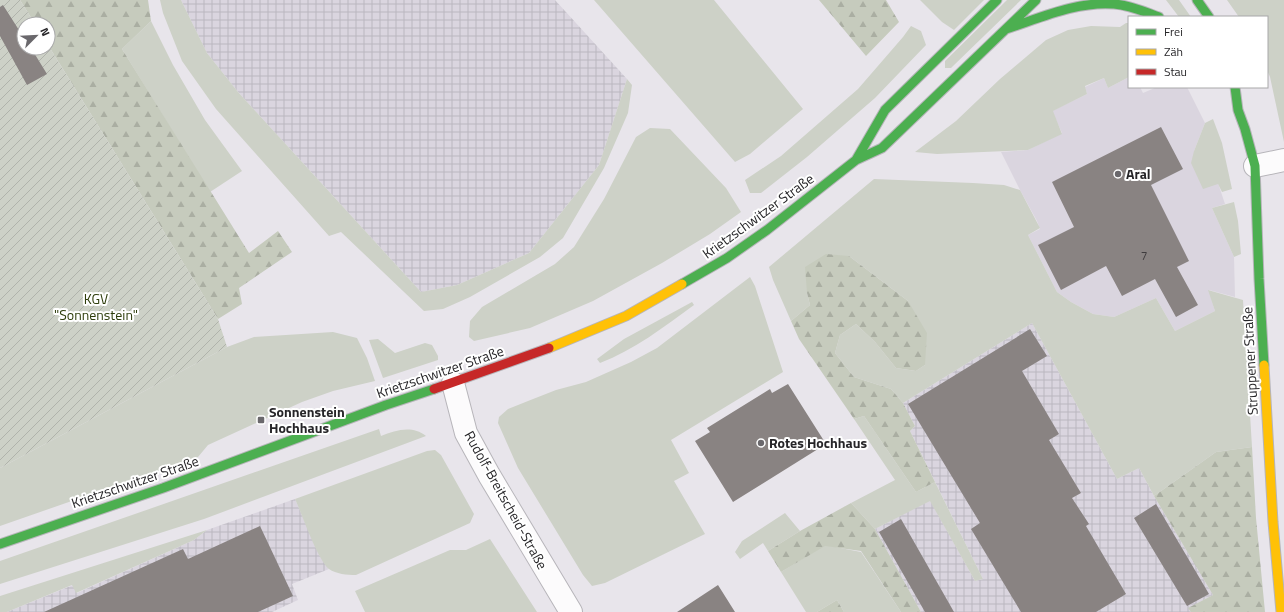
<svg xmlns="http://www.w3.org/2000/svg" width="1284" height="612" viewBox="0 0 1284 612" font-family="'Titillium Web',sans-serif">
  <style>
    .built { fill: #dad5df }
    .industrial { fill: url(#industrial-grid) }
    .green { fill: #cdd1c7 }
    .forest { fill: url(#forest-firs) }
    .garden { fill: url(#garden-furrows) }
    .building { fill: #898382 }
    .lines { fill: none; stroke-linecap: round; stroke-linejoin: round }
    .street-casing { stroke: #b7b5ba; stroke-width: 24 }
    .fast-casing { stroke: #b7b5ba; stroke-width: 11 }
    .slow-casing { stroke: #b7b5ba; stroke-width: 11 }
    .jam-casing { stroke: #b7b5ba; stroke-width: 11 }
    .street { stroke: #fcfbfc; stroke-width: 22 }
    .fast { stroke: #4caf50; stroke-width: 9 }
    .slow { stroke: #ffc107; stroke-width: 9 }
    .jam { stroke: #c62828; stroke-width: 9 }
    .poi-dot { fill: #6a686c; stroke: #fff; stroke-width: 1.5 }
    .labels { text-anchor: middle; stroke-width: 4; stroke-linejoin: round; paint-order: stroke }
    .number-label { font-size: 12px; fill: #3f3c3e }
    .poi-label { font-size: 14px; font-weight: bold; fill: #262528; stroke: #fff; text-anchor: start }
    .street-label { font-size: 14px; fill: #262528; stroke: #fff }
    .park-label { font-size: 14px; fill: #2e3d0b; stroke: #fff }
  </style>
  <defs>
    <pattern id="industrial-grid" width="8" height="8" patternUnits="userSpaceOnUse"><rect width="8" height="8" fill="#dad5df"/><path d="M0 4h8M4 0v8" fill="none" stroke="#bbb7bf"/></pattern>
    <pattern id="forest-firs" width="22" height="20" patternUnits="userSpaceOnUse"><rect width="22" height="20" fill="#c6cbbd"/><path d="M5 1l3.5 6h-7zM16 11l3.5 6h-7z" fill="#aaaea2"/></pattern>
    <pattern id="garden-furrows" width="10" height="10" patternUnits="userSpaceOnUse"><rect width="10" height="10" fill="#cdd1c7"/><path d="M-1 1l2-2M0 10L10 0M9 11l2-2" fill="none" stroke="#b0b3ab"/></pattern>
  </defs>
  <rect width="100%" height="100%" fill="#e8e5eb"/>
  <!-- built -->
  <path class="built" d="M1129,77V87H1140L1143,93L1157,87H1187L1205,123L1194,151L1218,183L1225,204L1212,208L1234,257L1235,297L1209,290L1215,311L1175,331L1156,298L1114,317L1093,314L1071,302L1057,292L1028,235L1040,229L1037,221L1020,190L1001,152L1028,150L1062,133L1052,111L1087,94L1085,87L1104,78L1108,88Z"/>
  <!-- industrial -->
  <path class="industrial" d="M181,0H555L627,79L599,165L529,253L457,285L421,292L238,92L207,53Z
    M1032,323L1117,479L1139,468L1154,496L1213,595L1189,608L1191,612H921L875,529L930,500L975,581L983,579L910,431L915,426L903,403Z
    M295,499L320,556L329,569L292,584L298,600L272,612H7L73,585L77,593L194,540L207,530Z"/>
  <!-- green -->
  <path class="green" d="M160,0H181L207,53L238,92L421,292L457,285L529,253L599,165L627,79L632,85L628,113L604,168L563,238L540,257L470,297L443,309L424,311L341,232L329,236L216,109L182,61L163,13Z
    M594,0H714L803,109L750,154L735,162Z
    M920,0H984L954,30L942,22Z
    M1007,0H1021L951,68H945V61Z
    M1166,0H1179L1191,17H1179Z
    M1227,0H1284V142L1270,77L1267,70V17H1239Z
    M151,21L173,65L205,120L242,171L210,192L122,49Z
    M1126,23H1129V77L1108,88L1104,78L1085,86L1087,94L1053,111L1062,134L1028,150L937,154L915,152L956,121L1000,79L1046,40L1068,30L1091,26L1120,27Z
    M911,26L921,31L926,45L875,98L807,157L761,193H750L745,180L781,156L858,89L903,37Z
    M1213,119L1222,143L1232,189L1222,192L1218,184L1203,189L1191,163L1194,151L1205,123Z
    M650,128L670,129L726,188L741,212L710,234L662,263L593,301L530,328L474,341L469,337L470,321L482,307L555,264L574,247L604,199L636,137Z
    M874,179L973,183L1004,185L1020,190L1040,228L1028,235L1057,292L1071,302L1093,314L1114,317L1156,298L1175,331L1215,311L1208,290L1243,300L1252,447L1216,452L1154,496L1139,468L1117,479L1032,323L903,403L891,389L854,377L835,353L840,335L856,324L875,342L896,368L916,371L925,365L908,301L849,256L807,293L810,305L791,321L773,280L769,267Z
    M1234,202L1238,221L1241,254L1234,257L1212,208Z
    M750,277L755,286L783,372L671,440L689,473L674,481L705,534L605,583L592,586L583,575L518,468L498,423L499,417L508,409L528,401L556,390L586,382L631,362L657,348Z
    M692,302L694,305C664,327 634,350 600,363L597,359L624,339Z
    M333,332L357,338L367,358L375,381L333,391L302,402L208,445L198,457L0,526V468L227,347L254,337Z
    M378,339L395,353L425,343L432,345L438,356V360L383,378L369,340Z
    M864,416L916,492L935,482L983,579L975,581L930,501L875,529L851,503L895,480L854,419Z
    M379,429L381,436C396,430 412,425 426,436L204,519L0,584V561Z
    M435,450L441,455L474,514L470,523L356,575C347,575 336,574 329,569C317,559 302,514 295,499L427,451Z
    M785,513L800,531L768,551L763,543L740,559L735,552L742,541Z
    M207,530L194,540L76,593L72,585L7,612H0V596Z
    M490,539L537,612H365L355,591L450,550H466Z
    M825,545L861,552L901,612H844L837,600L817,612H806L781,572Z"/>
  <!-- forest -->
  <path class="forest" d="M20,0H148L151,21L122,49L249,253L278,231L292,252L239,288L242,304L218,319L48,45V24H35Z
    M819,0H886L899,22L866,56Z
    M826,254L849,256L908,301L927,333L925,365L916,371L896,368L875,342L856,324L840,335L835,353L854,377L891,389L903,403L915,426L910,431L935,482L916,492L864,416L854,419L799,339L791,321L810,305L807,293L805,267Z
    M1252,447L1256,518L1265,612H1191L1188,608L1213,595L1154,496L1216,452Z
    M851,503L875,529L921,612H901L861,551L825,546L781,572L768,551L800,531Z
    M837,600L844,612H817Z"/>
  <!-- garden -->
  <path class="garden" d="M0,0H20L35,24H24V48H48V45L218,319L227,347L0,468Z"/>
  <!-- building -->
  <path class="building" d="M3,5L24,38V48H31L47,74L27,85L0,36V7Z
    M1161,127L1183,169L1151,185L1189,261L1177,267L1198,305L1176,317L1155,279L1122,296L1106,266L1061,290L1038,245L1074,227L1052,182Z
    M1030,329L1047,356L1022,371L1059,434L1049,440L1081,493L1072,498L1089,524L1086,526L1126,594L1096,612H1021L971,529L980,523L908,404Z
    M788,384L826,444L733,502L695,441L710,432L707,428L770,389L772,393Z
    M1156,504L1209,594L1187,606L1134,518Z
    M901,519L954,612H925L879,532Z
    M260,526L293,596L258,612H44L183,549L188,559Z
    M718,585L735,612H677Z"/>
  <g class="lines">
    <!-- street casing -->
    <g class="street-casing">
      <path id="street" d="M1255,166L1284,160
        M453,383L466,433L489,475L571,612"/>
    </g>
    <!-- fast casing -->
    <g class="fast-casing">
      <path id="fast" d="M1197,0L1209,17
        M1006,29C1040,18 1077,1 1114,4C1130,5 1145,12 1159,17
        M1235,87L1238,110L1245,129L1255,166L1259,279L1264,365
        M856,160L885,110L997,0
        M682,284L727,258L767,230L856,160L882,148L1036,0
        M0,544L163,488L386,405L434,389"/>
    </g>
    <!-- slow casing -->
    <g class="slow-casing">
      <path id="slow" d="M549,348L626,316L682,284
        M1264,365L1273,522L1281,612"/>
    </g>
    <!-- jam casing -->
    <g class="jam-casing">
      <path id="jam" d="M434,389L549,348"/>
    </g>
    <!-- street -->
    <use href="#street" class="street"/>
    <!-- fast -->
    <use href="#fast" class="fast"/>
    <!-- slow -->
    <use href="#slow" class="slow"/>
    <!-- jam -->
    <use href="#jam" class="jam"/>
  </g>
  <!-- markers -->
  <g class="poi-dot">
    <circle cx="1118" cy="174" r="4"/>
    <rect x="257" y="416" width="8" height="8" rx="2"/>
    <circle cx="761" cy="443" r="4"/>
  </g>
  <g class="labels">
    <!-- number labels -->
    <g class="number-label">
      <text x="1144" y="260">7</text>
    </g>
    <!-- poi labels -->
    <g class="poi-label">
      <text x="1126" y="179">Aral</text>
      <text x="269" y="417">Sonnenstein<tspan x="269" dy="16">Hochhaus</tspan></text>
      <text x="769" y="448">Rotes Hochhaus</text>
    </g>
    <!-- street labels -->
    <g class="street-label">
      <text transform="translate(758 216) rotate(-36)" y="5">Krietzschwitzer Straße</text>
      <text transform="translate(1250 361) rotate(-93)" y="5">Struppener Straße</text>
      <text transform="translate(440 372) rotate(-19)" y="5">Krietzschwitzer Straße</text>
      <text transform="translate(135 482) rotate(-19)" y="5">Krietzschwitzer Straße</text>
      <text transform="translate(506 500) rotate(61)" y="5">Rudolf-Breitscheid-Straße</text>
    </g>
    <!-- park labels -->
    <g class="park-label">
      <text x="96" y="304">KGV<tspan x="96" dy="16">"Sonnenstein"</tspan></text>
    </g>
  </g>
  <!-- legend -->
  <rect x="1128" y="16" width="140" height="72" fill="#ffffff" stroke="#a8a8a9"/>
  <rect x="1136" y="29" width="20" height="6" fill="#4caf50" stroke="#a8a8a9"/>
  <text x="1164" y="36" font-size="12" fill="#262528">Frei</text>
  <rect x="1136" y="49" width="20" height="6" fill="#ffc107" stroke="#a8a8a9"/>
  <text x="1164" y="56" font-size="12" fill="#262528">Zäh</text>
  <rect x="1136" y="69" width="20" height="6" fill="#c62828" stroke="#a8a8a9"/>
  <text x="1164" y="76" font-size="12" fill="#262528">Stau</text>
  <!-- north arrow -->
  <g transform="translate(36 36) rotate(66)"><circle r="19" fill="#ffffff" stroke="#a8a8a9"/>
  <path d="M0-3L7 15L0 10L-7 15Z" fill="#6a686c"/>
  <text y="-6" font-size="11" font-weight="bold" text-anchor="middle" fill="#262528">N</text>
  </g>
</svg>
